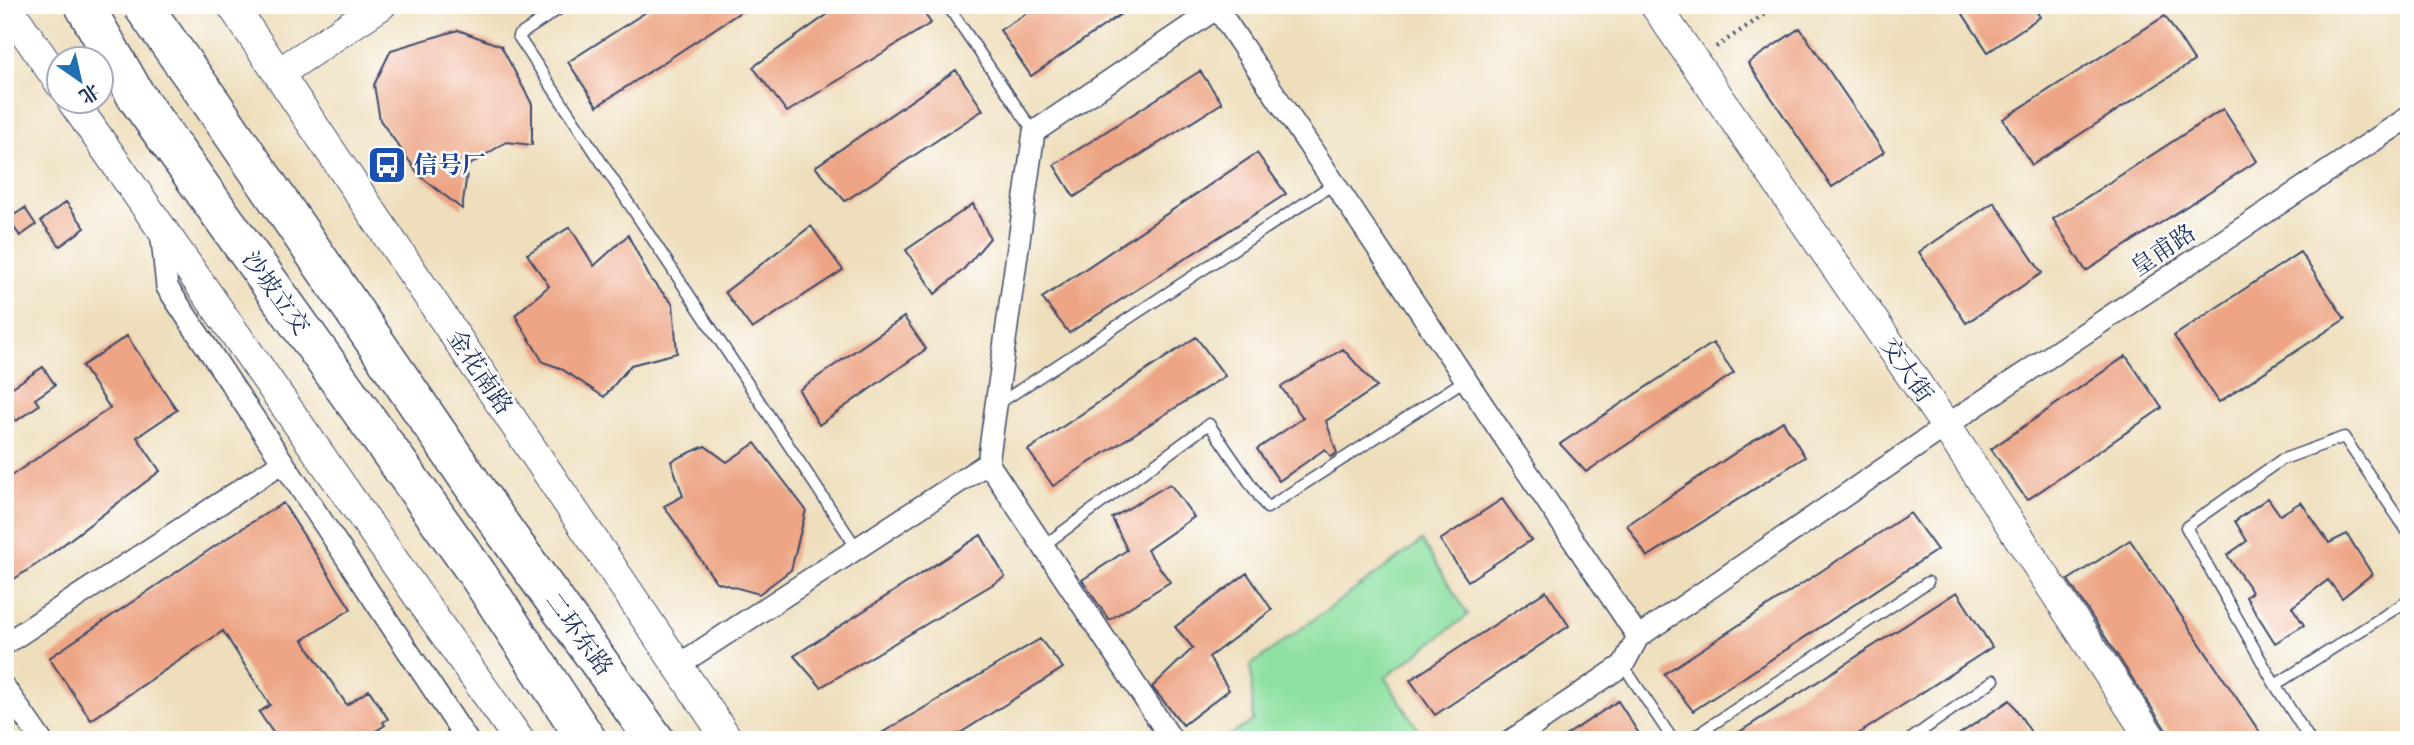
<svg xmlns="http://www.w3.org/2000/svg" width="2414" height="745" viewBox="0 0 2414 745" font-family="Cardo,'Noto Serif SC',serif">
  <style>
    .green { fill: #8de0a1; stroke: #548880; stroke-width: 2 }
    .building { fill: #eda585 }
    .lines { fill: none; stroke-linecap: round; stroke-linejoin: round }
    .lane-casing { stroke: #3b496c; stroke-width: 13 }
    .street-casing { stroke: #3b496c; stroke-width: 24 }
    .secondary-casing { stroke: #3b496c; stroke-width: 32 }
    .highway-casing { stroke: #3b496c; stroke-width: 41 }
    .path { stroke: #3b496c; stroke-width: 4.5; stroke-dasharray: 2 5; stroke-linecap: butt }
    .lane { stroke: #fff; stroke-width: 10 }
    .street { stroke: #fff; stroke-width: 21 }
    .secondary { stroke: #fff; stroke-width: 30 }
    .highway { stroke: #fff; stroke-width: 38 }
    .highway-bridge-casing { stroke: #3b496c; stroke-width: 41; stroke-linecap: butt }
    .highway-bridge { stroke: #fff; stroke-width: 38 }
    .labels { text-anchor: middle; stroke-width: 5; stroke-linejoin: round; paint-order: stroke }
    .transit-label { font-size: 24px; font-weight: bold; fill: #164399; stroke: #fff; text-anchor: start }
    .street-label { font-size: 24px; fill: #1b2f5e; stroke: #fff }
  </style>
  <rect width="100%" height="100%" fill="#fff"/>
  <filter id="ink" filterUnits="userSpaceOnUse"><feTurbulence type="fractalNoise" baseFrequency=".0143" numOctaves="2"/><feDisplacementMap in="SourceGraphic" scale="14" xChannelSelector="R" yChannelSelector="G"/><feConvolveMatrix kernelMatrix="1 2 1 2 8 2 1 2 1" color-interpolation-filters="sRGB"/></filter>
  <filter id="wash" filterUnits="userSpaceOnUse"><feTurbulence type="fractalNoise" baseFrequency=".00686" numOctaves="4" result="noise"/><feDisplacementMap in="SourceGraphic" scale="28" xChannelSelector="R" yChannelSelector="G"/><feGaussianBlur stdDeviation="1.57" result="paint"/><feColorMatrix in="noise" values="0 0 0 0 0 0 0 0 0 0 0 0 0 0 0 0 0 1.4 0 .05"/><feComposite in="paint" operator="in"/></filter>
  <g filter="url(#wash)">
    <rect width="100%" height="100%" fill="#eedebc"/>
    <!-- green -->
    <path class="green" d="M1422,541L1468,615L1385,678L1425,740H1221L1253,721L1251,665Z"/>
    <g id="blocks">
      <!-- building -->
      <path class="building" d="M657,5H751L597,106L568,62Z
        M841,5H918L931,23L787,112L753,67Z
        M1040,5H1134L1031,76L1000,30Z
        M1957,5H2032L2040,17L1988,52Z
        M2165,16L2194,61L2032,165L2003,119Z
        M1800,28L1884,152L1832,187L1748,63Z
        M458,30L501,46L532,104V145L506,142L468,166L462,209L420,176L380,120L374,85L391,50Z
        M956,70L983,110L845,201L815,167Z
        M1200,71L1222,103L1074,197L1054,165Z
        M2223,109L2257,161L2086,271L2053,219Z
        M1257,153L1286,194L1069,333L1042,298Z
        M66,202L85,228L60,246L41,221Z
        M1994,202L2042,273L1966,323L1919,252Z
        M973,204L990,238L963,270L935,294L906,250Z
        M25,208L36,225L20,236L8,219Z
        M811,226L843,270L752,329L725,292Z
        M570,227L594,266L628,235L651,280L673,304L677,353L631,365L604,397L560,368L543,362L515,315L549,286L527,254Z
        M2300,252L2345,319L2219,402L2174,336Z
        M904,317L926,349L819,425L799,390Z
        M127,336L177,410L137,437L160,471L43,560L5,585V480L110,408L82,366Z
        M1196,337L1225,376L1053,486L1028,450Z
        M1713,343L1734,373L1586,472L1560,444Z
        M1343,349L1377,387L1326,421L1337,453L1331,457L1325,449L1279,481L1257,449L1303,418L1281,387Z
        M2126,356L2162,408L2027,500L1991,449Z
        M43,367L55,385L35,399L39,405L16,421L5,405V392Z
        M1783,421L1805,457L1647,557L1627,525Z
        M755,443L806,510L791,570L759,594L716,582L664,506L683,496L671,461L705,446L727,462Z
        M1170,484L1194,517L1147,550L1170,582L1109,620L1082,580L1127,550L1112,518Z
        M2268,498L2280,515L2301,502L2329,543L2347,534L2372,574L2342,598L2328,580L2292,607L2304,625L2275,643L2246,597L2252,592L2227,555L2247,541L2235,521Z
        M1502,499L1531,540L1468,581L1440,540Z
        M283,503L351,609L303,640L347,705L369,690L388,719L383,722L385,725L363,740H278L259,712L270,705L223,631L91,720L49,658L233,534Z
        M1910,513L1937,550L1693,711L1664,674Z
        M981,535L1005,577L821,687L794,656Z
        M2130,540L2265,740H2173L2166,730L2068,580Z
        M1247,573L1272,610L1209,657L1229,690L1183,725L1152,687L1193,648L1175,627Z
        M1546,591L1569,626L1435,715L1410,680Z
        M1957,592L1992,647L1849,740H1727Z
        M1040,639L1063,668L949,740H870Z
        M2010,700L2036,740H1951Z
        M1618,701L1643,740H1559Z"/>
    </g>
  </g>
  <g filter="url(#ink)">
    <use href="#blocks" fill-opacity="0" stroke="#3b496c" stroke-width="2"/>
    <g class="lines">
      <!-- lane casing -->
      <g class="lane-casing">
        <path id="lane" d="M565,5L518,36L858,550
          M947,5L1034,132
          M998,404L1335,183
          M1043,546L1209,424L1267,508L1465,380
          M1623,665L1673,740
          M2275,685L2186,527L2281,460L2344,437L2409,534
          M1689,740L1928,582
          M1909,740L1994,680
          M2310,740L2275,685L2409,600"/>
      </g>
      <!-- street casing -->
      <g class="street-casing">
        <path id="street" d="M161,230L167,287L467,740
          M988,463L1034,132L1217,8L1638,637
          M5,644L283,462
          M677,666L988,463L1172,740
          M5,688L41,740
          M1512,740L1623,665L1638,637L1971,409L2409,117"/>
      </g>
      <!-- secondary casing -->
      <g class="secondary-casing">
        <path id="secondary" d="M6,5L60,83
          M232,5L728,740
          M1655,5L1946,426L2152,740
          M279,73L381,5
          M73,102L519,740"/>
      </g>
      <!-- highway casing -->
      <g class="highway-casing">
        <path id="highway" d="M84,5L136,96L478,575L587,740
          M503,529L655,740"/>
      </g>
      <!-- path -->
      <path class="path" d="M1716,47L1779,5"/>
      <!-- lane -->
      <use href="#lane" class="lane"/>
      <!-- street -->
      <use href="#street" class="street"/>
      <!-- secondary -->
      <use href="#secondary" class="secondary"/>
      <!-- highway -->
      <use href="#highway" class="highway"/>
      <!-- highway-bridge casing -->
      <g class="highway-bridge-casing">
        <path id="highway-bridge" d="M142,5L213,105L503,529"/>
      </g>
      <!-- highway-bridge -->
      <use href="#highway-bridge" class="highway-bridge"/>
    </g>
  </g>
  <!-- icons -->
  <defs>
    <g id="bus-square" transform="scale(2.0125)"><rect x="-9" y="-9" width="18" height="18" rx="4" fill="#1a4fb4" stroke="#fff"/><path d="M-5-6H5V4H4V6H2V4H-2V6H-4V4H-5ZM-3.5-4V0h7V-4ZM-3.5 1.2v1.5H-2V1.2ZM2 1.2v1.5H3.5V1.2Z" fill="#fff"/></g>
  </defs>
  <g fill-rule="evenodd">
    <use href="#bus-square" x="387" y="165"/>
  </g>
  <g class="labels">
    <!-- transit labels -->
    <g class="transit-label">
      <text x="414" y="173">信号厂</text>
    </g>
    <!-- street labels -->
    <g class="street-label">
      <text transform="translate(2163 250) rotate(-34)" y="8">皇甫路</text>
      <text transform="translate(276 293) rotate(54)" y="8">沙坡立交</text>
      <text transform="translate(1907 370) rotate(55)" y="8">交大街</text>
      <text transform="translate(480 372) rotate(56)" y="8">金花南路</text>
      <text transform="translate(579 634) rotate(54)" y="8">二环东路</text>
    </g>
  </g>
  <!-- margin -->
  <rect width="2414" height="745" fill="none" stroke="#fff" stroke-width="28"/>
  <!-- north arrow -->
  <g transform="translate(80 80) rotate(146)"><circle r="33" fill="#ffffff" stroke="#a4acbf" stroke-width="2"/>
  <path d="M0-5L12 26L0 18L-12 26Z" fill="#1f6fb2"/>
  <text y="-10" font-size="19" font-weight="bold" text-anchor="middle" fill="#1b2f5e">北</text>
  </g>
</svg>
